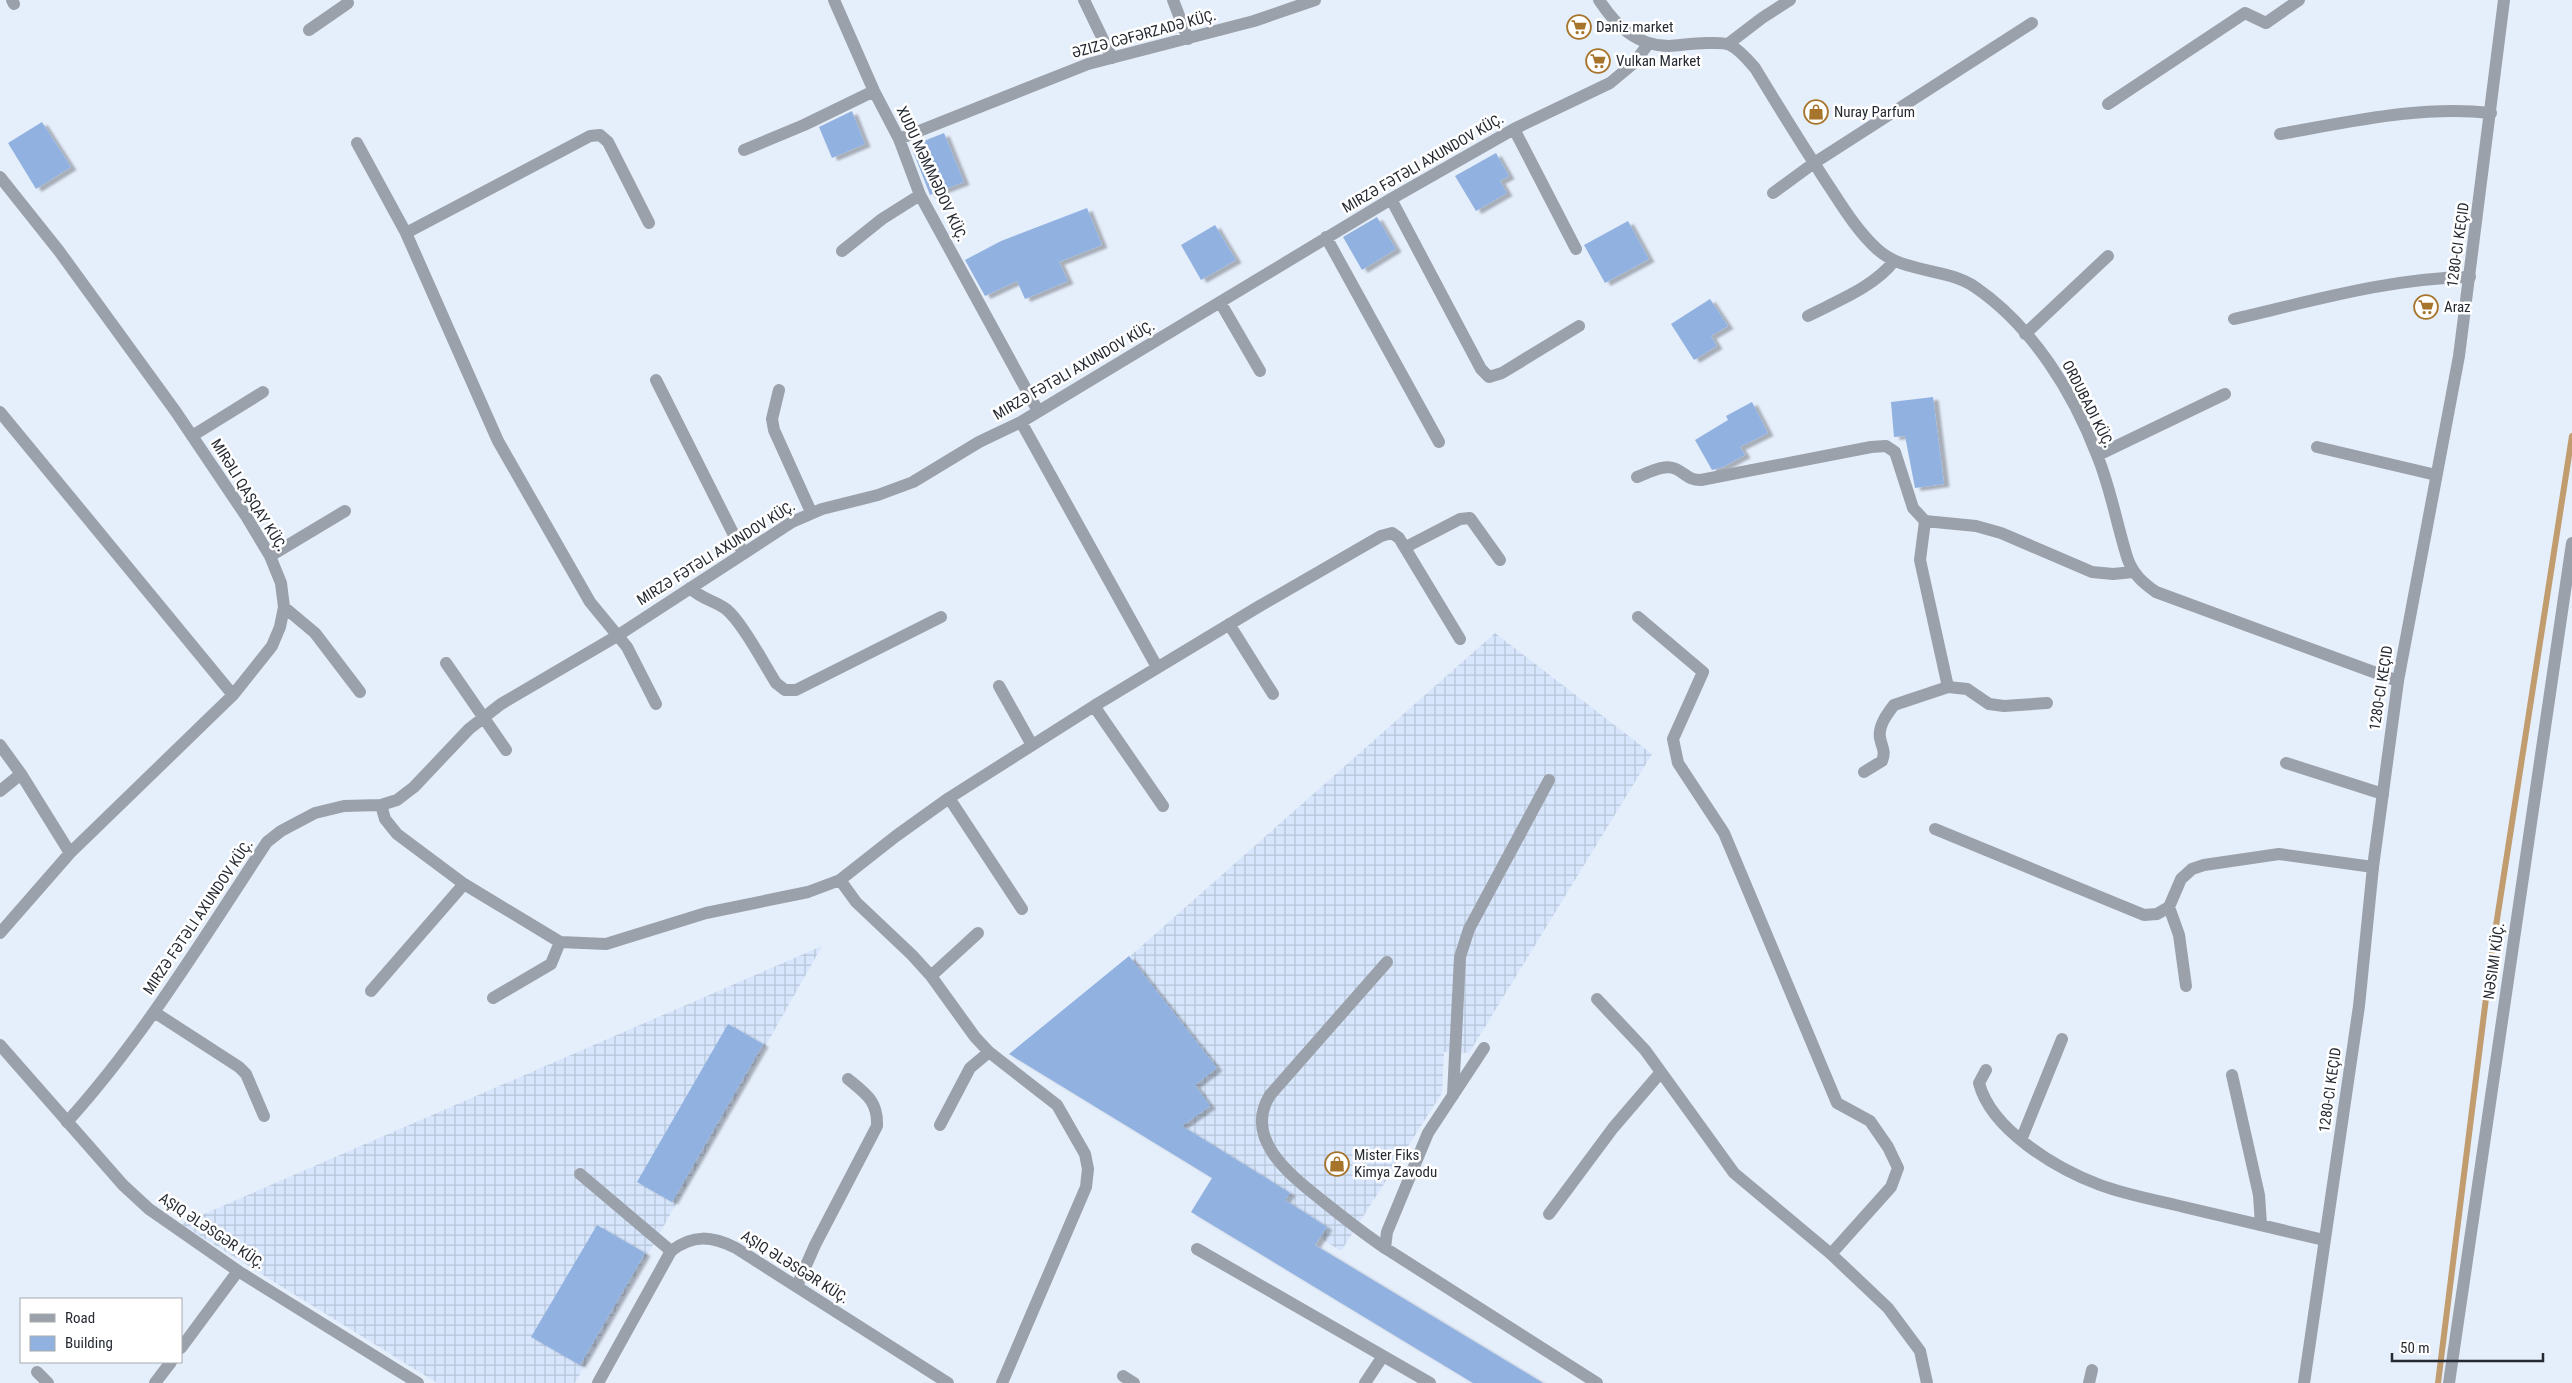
<svg xmlns="http://www.w3.org/2000/svg" width="2572" height="1383" viewBox="0 0 2572 1383" font-family="'Roboto Condensed',sans-serif">
  <style>
    .industrial { fill: url(#industrial-grid) }
    .lines { fill: none; stroke-linecap: round; stroke-linejoin: round }
    .stream { stroke: #c19c6e; stroke-width: 6 }
    .building { fill: #91b2e1; filter: url(#shadow) }
    .service { stroke: #9ba1aa; stroke-width: 12 }
    .minor { stroke: #9ba1aa; stroke-width: 12 }
    .tertiary { stroke: #9ba1aa; stroke-width: 12 }
    .labels { text-anchor: middle; stroke-width: 5; stroke-linejoin: round; paint-order: stroke }
    .poi-label { font-size: 15px; fill: #262b33; stroke: #fff; text-anchor: start }
    .street-label { font-size: 15px; fill: #262b33; stroke: #fff }
  </style>
  <defs>
    <pattern id="industrial-grid" width="8" height="8" patternUnits="userSpaceOnUse" patternTransform="scale(1.25)"><rect width="8" height="8" fill="#d7e6fc"/><path d="M0 4h8M4 0v8" fill="none" stroke="#b8c5d8"/></pattern>
    <filter id="shadow"><feDropShadow dx="5.5" dy="3" stdDeviation="1" flood-color="#0004"/></filter>
  </defs>
  <rect width="100%" height="100%" fill="#e5eefb"/>
  <!-- industrial -->
  <path class="industrial" d="M1495,633L1652,754L1469,1053L1444,1052L1442,1093L1341,1251L1021,1053Z
    M822,946L575,1383H437L181,1224Z"/>
  <g class="lines">
    <!-- stream -->
    <path class="stream" d="M2438,1383L2491,958L2572,436"/>
  </g>
  <!-- building -->
  <path class="building" d="M852,111L865,144L832,158L819,127Z
    M42,122L71,167L36,189L8,143Z
    M944,133L964,182L930,195L911,146Z
    M1496,153L1509,176L1500,181L1507,193L1476,211L1455,176Z
    M1087,208L1102,245L1059,262L1068,281L1025,299L1017,281L985,296L965,260L1001,241Z
    M1377,217L1396,249L1362,270L1343,237Z
    M1628,221L1649,259L1605,283L1584,245Z
    M1215,225L1236,260L1201,280L1181,245Z
    M1710,299L1728,326L1711,336L1717,346L1694,360L1671,324Z
    M1933,397L1944,484L1915,488L1905,436L1894,437L1891,402Z
    M1752,402L1768,433L1740,447L1745,455L1723,467L1712,470L1695,440L1728,420L1726,416Z
    M1129,956L1217,1068L1195,1085L1210,1106L1182,1126L1290,1193L1285,1200L1327,1227L1315,1245L1543,1383H1473L1191,1212L1212,1178L1009,1054Z
    M728,1024L763,1044L672,1202L637,1182Z
    M597,1225L645,1253L580,1365L531,1337Z"/>
  <g class="lines">
    <!-- service -->
    <path class="service" d="M1453,1095L1460,957L1469,929L1549,780
      M580,1174L671,1251
      M1385,1248C1363,1233 1344,1218 1324,1202C1293,1177 1242,1140 1270,1095L1387,962
      M1197,1249L1430,1383
      M1123,1376L1134,1383
      M1365,1383L1383,1356"/>
    <!-- minor -->
    <path class="minor" d="M12,0L14,4
      M834,0L874,91L899,139L920,195L1038,411
      M1084,0L1112,58
      M1173,0L1188,39
      M1599,0C1616,26 1637,46 1669,46C1682,45 1694,43 1707,43C1714,43 1724,42 1730,45C1740,50 1748,60 1755,68C1778,106 1801,143 1825,180C1841,204 1856,230 1877,249C1904,274 1945,267 1975,287C2032,326 2073,392 2097,455C2111,489 2117,526 2128,560C2134,575 2143,583 2156,592L2398,681
      M309,30L348,3
      M1728,44L1762,18L1790,0
      M2108,104L2245,13L2266,23L2299,0
      M1514,129L1576,249
      M2280,134C2349,122 2421,105 2491,113
      M899,139L1088,64L1254,21L1315,0
      M357,143L406,233L498,441L590,602L627,647L656,704
      M744,150L804,125L874,91
      M0,177L59,251L176,412L246,516L270,556L281,583L284,607L280,627L272,646L233,695L70,853L0,933
      M1773,193L1814,163L2032,23
      M1391,199L1481,369L1489,377L1502,373L1579,326
      M406,233L590,136L600,135L608,142L649,223
      M1326,237L1439,442
      M842,251L882,219L920,195
      M1220,302L1260,371
      M1808,316C1837,301 1874,287 1894,261
      M2234,319C2312,301 2390,278 2470,277
      M2025,334L2108,256
      M656,380L743,553
      M779,390L772,419L774,430L811,512
      M0,412L233,695
      M1021,422L1157,667
      M192,436L263,392
      M2317,447L2436,475
      M2098,455L2225,394
      M1637,477C1648,473 1665,463 1676,469C1686,474 1688,480 1701,480L1871,447L1886,446L1895,452L1913,508L1925,521L1976,526L2001,533L2092,572L2113,574L2133,572
      M1925,521L1920,560L1948,687
      M1406,547L1460,519L1470,518L1500,560
      M270,556L345,511
      M690,588C703,600 714,600 726,609C742,622 764,664 776,683L785,690H796L941,617
      M284,607L315,633L360,692
      M1638,617L1703,672L1673,739L1678,763L1724,833L1837,1103L1870,1121L1888,1147L1898,1168L1891,1187L1831,1254
      M1229,624L1273,694
      M446,663L506,750
      M999,686L1032,745
      M1094,706L1163,806
      M0,745L21,774L70,853
      M2286,763L2383,794
      M1864,772L1882,761C1886,751 1882,748 1880,738C1878,726 1887,714 1894,705L1948,687L1967,689L1989,704L2004,706L2047,703
      M0,791L21,774
      M949,798L1022,909
      M381,805L385,819L397,834L464,884L560,942L606,944L706,913L808,892L840,880L896,836L949,798L1094,706L1258,607L1381,536L1392,533L1399,538L1460,639
      M1935,829L2144,915L2157,914L2169,907L2181,879L2192,869L2204,865L2279,854L2373,867
      M840,880L856,902L912,955L931,976L975,1037L989,1052L1057,1105L1085,1154L1088,1169L1086,1187L1002,1383
      M2169,907L2179,935L2186,986
      M931,976L978,933
      M371,991L464,884
      M493,998L551,964L560,942
      M1597,999L1645,1050L1734,1173L1831,1254L1888,1308L1920,1351L1927,1383
      M154,1012L239,1067L246,1074L264,1116
      M1484,1048L1428,1133L1387,1232L1385,1248L1597,1383
      M1986,1070L1979,1083C1991,1130 2057,1169 2100,1185C2127,1195 2156,1200 2184,1207C2231,1218 2278,1229 2324,1240
      M2232,1075L2259,1195L2261,1225
      M67,1122C144,1037 204,937 267,842L281,831L315,813L344,806L381,805L397,800L414,787L469,729L501,704L617,636L792,522L822,509L878,495L913,482L979,442L1021,422L1391,199L1514,129L1610,83L1634,63L1649,43
      M940,1125L970,1068L989,1052
      M2021,1140L2062,1039
      M1549,1214L1613,1128L1661,1072
      M797,1286L815,1245L877,1126C878,1101 866,1094 848,1079
      M181,1348L238,1271
      M37,1372L48,1383
      M155,1383L171,1362
      M2089,1383L2092,1370
      M2449,1383L2572,543"/>
    <!-- tertiary -->
    <path class="tertiary" d="M0,1045L123,1185L149,1209L238,1271L418,1383
      M598,1383L671,1251C693,1234 712,1236 736,1248L948,1383
      M2304,1383L2359,1006L2373,867L2398,681L2459,356L2504,0"/>
  </g>
  <!-- icons -->
  <defs>
    <g id="supermarket-ring" transform="scale(1.25)"><circle r="9.5" fill="#fff" stroke="#a6742b" stroke-width="1.5"/><path d="M-6-5.5h2.5l.6 2H6L4.5 2H-2.5L-4.4-4H-6ZM-1.5 3.2a1.3 1.3 0 1 0 .1 0ZM3 3.2a1.3 1.3 0 1 0 .1 0Z" fill="#a6742b"/></g>
    <g id="shop-ring" transform="scale(1.25)"><circle r="9.5" fill="#fff" stroke="#a6742b" stroke-width="1.5"/><path d="M-5-2.5h2.3a2.7 3.5 0 0 1 5.4 0H5L5.5 6h-11ZM-1.5-2.5h3a1.5 2.3 0 0 0-3 0Z" fill="#a6742b"/></g>
  </defs>
  <g fill-rule="evenodd">
    <use href="#supermarket-ring" x="1579" y="27"/>
    <use href="#supermarket-ring" x="1598" y="61"/>
    <use href="#shop-ring" x="1816" y="112"/>
    <use href="#supermarket-ring" x="2426" y="307"/>
    <use href="#shop-ring" x="1337" y="1164"/>
  </g>
  <g class="labels">
    <!-- poi labels -->
    <g class="poi-label">
      <text x="1596" y="32">Dəniz market</text>
      <text x="1616" y="66">Vulkan Market</text>
      <text x="1834" y="117">Nuray Parfum</text>
      <text x="2444" y="312">Araz</text>
      <text x="1354" y="1160">Mister Fiks<tspan x="1354" dy="17">Kimya Zavodu</tspan></text>
    </g>
    <!-- street labels -->
    <g class="street-label">
      <text transform="translate(1144 34) rotate(-15)" y="5">ƏZIZƏ CƏFƏRZADƏ KÜÇ.</text>
      <text transform="translate(1423 163) rotate(-30)" y="5">MIRZƏ FƏTƏLI AXUNDOV KÜÇ.</text>
      <text transform="translate(932 174) rotate(65)" y="5">XUDU MƏMMƏDOV KÜÇ.</text>
      <text transform="translate(2458 245) rotate(-82)" y="5">1280-CI KEÇID</text>
      <text transform="translate(1074 370) rotate(-30)" y="5">MIRZƏ FƏTƏLI AXUNDOV KÜÇ.</text>
      <text transform="translate(2088 404) rotate(63)" y="5">ORDUBADI KÜÇ.</text>
      <text transform="translate(249 495) rotate(58)" y="5">MIRƏLI QAŞQAY KÜÇ.</text>
      <text transform="translate(716 553) rotate(-32)" y="5">MIRZƏ FƏTƏLI AXUNDOV KÜÇ.</text>
      <text transform="translate(2381 688) rotate(-81)" y="5">1280-CI KEÇID</text>
      <text transform="translate(198 917) rotate(-56)" y="5">MIRZƏ FƏTƏLI AXUNDOV KÜÇ.</text>
      <text transform="translate(2494 961) rotate(-82)" y="5">NƏSIMI KÜÇ.</text>
      <text transform="translate(2330 1090) rotate(-82)" y="5">1280-CI KEÇID</text>
      <text transform="translate(212 1231) rotate(34)" y="5">AŞIQ ƏLƏSGƏR KÜÇ.</text>
      <text transform="translate(795 1267) rotate(32)" y="5">AŞIQ ƏLƏSGƏR KÜÇ.</text>
    </g>
  </g>
  <!-- legend -->
  <rect x="20" y="1298" width="162" height="65" fill="#ffffff" stroke="#a8aaad"/>
  <rect x="30" y="1314" width="25" height="8" fill="#9ba1aa" stroke="#a8aaad"/>
  <text x="65" y="1323" font-size="15" fill="#262b33">Road</text>
  <rect x="30" y="1336" width="25" height="15" fill="#91b2e1" stroke="#a8aaad"/>
  <text x="65" y="1348" font-size="15" fill="#262b33">Building</text>
  <!-- scale -->
  <path d="M2392 1353v8h151v-8" fill="none" stroke="#262b33" stroke-width="2.5"/>
  <text x="2400" y="1353" font-size="15" fill="#262b33" stroke="#ffffff" stroke-width="4" paint-order="stroke">50 m</text>
</svg>
